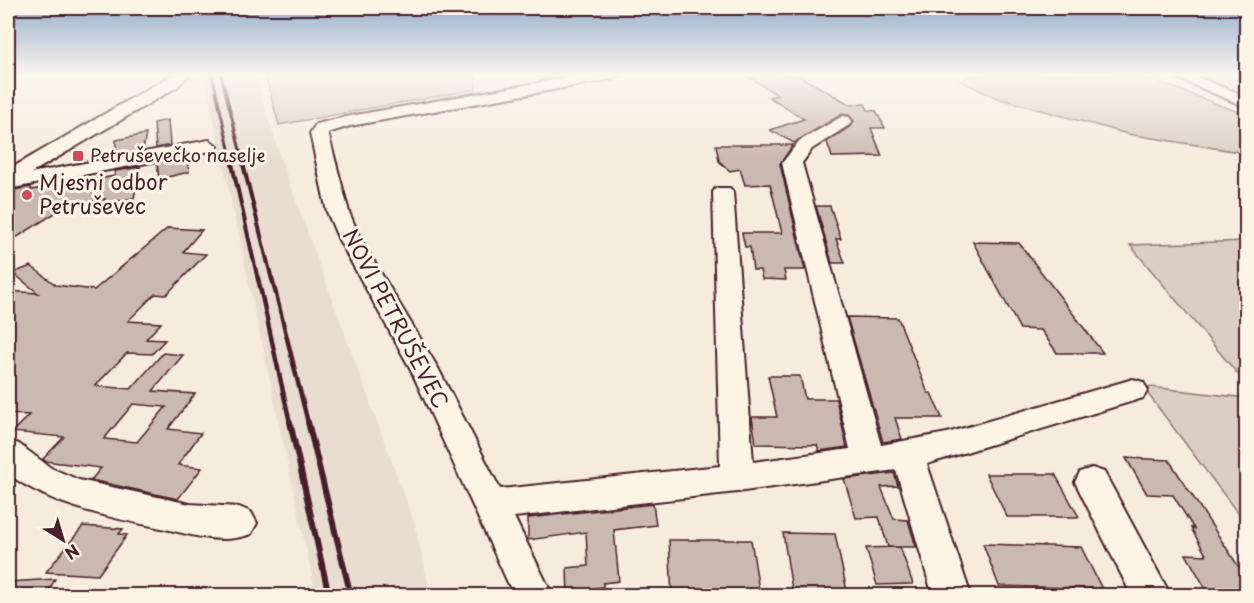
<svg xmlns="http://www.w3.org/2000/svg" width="1254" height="603" viewBox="0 0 1254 603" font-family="'Playpen Sans',sans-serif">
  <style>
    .built { fill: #e8ddd0 }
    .green { fill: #dbcec4; stroke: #927678; stroke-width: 1.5 }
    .building { fill: #cab9b1; stroke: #4a1f2b; stroke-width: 1.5; fill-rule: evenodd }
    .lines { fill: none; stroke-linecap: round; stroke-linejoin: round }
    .minor-casing { stroke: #4a1f2b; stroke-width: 4 }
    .minor { fill: #fcf5e5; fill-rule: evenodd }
    .rail-far3 { stroke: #4a1f2b; stroke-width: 3 }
    .rail-far2 { stroke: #4a1f2b; stroke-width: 4 }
    .rail-far1 { stroke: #4a1f2b; stroke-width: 4.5 }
    .rail { stroke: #4a1f2b; stroke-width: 6 }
    .poi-dot { fill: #d1495b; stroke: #fcf5e5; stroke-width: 2 }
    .labels { text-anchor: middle; stroke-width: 6; stroke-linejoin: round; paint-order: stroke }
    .far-poi-label { font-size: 18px; fill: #4a1f2b; stroke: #fcf5e5; text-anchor: start }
    .poi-label { font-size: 21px; fill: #4a1f2b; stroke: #fcf5e5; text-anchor: start }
    .street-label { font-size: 21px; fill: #4a1f2b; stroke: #fcf5e5 }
  </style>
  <rect width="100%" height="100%" fill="#f5ecde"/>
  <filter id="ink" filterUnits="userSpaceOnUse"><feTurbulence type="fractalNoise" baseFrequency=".0167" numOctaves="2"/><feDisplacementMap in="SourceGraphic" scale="12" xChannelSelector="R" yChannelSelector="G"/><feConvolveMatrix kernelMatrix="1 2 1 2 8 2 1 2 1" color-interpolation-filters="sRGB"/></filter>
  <g filter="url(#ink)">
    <!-- built -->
    <path class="built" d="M204,74H255L281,160L414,522L431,595H316Z"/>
    <!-- green -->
    <path class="green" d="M265,74H476V89L279,125Z
      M976,74H1138L1246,115V153L1128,134L997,98L960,81Z
      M1181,74H1246V98Z
      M1246,241V384L1130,245Z
      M1142,386L1246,398V524Z"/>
    <!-- building -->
    <path class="building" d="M744,74H796L851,105L865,104L868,110L876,111L885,128H871L882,156L832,157L827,142L851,126L854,121L849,115L842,114L794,143L770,130L804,119L769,97L778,95Z
      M168,120L170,145L156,148L154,123Z
      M146,134L143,150L116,155V140Z
      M716,145H793L780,164L805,270H784L786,280L762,279L760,270H753L750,247H745L742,233H782L770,184L745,185L740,169L730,171L719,161Z
      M187,158L189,172L159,179L157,163Z
      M140,167L134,198L103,204L105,199L66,206L8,243V191L31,187V190L115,176V171Z
      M816,206H830L841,239H836L845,263H832Z
      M168,228L202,230L183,252L206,254L166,295L155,294L128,321L161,323L146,339L165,340L152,354L127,353L95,386L131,389L163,353L183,355L153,391L195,394L168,429L201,433L178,465L202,468L178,499L91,480L101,468L45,461L43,459L64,437L12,432L29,415L8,414V291L38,293L13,273L31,266L56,285L94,290ZM133,404L166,407L137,442L104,439Z
      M973,242L1019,243L1103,353H1057L1041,330L1020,329Z
      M847,317L898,318L928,393H931L942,418H895L902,439L883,442Z
      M768,376H800L805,399H836L847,447L819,451L817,445L756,444L752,417H777Z
      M1126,458L1169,460L1246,578V596H1210L1186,554L1206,555L1191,528L1194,529L1173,495L1147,494Z
      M894,473L898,486L881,487L894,519L908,520L916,547H888L879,517L856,518L844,479Z
      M986,474H1055L1079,517H1007Z
      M653,504L656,525L614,530L619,581L603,583V587L592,589V593L568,596L567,568L588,566L586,532L528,540V518Z
      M83,526L123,529L119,534L127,535L98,575L46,572Z
      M783,533L835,534L848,596H793Z
      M669,540H751L760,596H672Z
      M983,544L1081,547L1102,589L999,586Z
      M900,547L913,584L877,585L866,548Z
      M55,579L46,596H8V582Z"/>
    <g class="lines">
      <!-- minor casing -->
      <g class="minor-casing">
        <path id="minor" d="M173,74H190L177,87L31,173L209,140L218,146L216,150L8,189V170Z
          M587,74H622L614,79L350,126L328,133L349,212L361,240L438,368L500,489L720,466L713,192L716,188H730L733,192L753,462L850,449L782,163L799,141L843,116L849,117L852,121L849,125L812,149L802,163L881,445L947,433L1133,379L1143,382L1148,390L1143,398L927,464L971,596H933L896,470L737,492L514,517L553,596H514L410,368L339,240L327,212L310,133L316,124L350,116Z
          M1167,74H1189L1246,96V107Z
          M8,440L19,444L51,468L79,480L190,504L239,507L251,512L257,523L251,534C221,545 192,535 161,528C108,517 56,507 11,476L8,473Z
          M1092,468L1104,472L1171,596H1132L1075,482L1080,472Z"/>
      </g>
      <!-- minor -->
      <use href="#minor" class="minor"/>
      <!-- rail-far3 -->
      <path class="rail-far3" d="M212,74L233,166
        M221,74L244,166"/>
      <!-- rail-far2 -->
      <path class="rail-far2" d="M232,164L258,280
        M243,164L272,280"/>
      <!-- rail-far1 -->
      <path class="rail-far1" d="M258,278L290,423
        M272,278L308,423"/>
      <!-- rail -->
      <path class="rail" d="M290,422L329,596
        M308,422L351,596"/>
    </g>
  </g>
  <!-- sky -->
  <linearGradient id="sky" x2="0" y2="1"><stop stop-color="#95adca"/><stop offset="0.47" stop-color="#faf6f0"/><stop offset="1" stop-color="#faf6f0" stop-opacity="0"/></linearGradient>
  <rect width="1254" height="159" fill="url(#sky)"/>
  <!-- markers -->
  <g class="poi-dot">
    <rect x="72" y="150" width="12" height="12" rx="3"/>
    <circle cx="27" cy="195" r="6"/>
  </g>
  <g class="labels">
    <!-- far-poi labels -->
    <g class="far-poi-label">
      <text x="90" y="162">Petruševečko naselje</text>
    </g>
    <!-- poi labels -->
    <g class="poi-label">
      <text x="39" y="190">Mjesni odbor<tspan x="39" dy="24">Petruševec</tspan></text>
    </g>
    <!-- street labels -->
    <g class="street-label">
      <text transform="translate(395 319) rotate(62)" y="7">NOVI PETRUŠEVEC</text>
    </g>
  </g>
  <!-- margin -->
  <rect width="1254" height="603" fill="none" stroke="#fcf5e5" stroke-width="30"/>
  <rect x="15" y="15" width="1224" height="573" fill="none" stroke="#4a1f2b" stroke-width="2" filter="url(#ink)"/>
  <!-- north arrow -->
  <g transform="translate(63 540) rotate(143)" stroke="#fcf5e5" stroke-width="4.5" paint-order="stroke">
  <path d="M0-4.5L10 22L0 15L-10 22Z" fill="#4a1f2b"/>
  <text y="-9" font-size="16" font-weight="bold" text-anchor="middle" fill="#4a1f2b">N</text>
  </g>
</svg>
